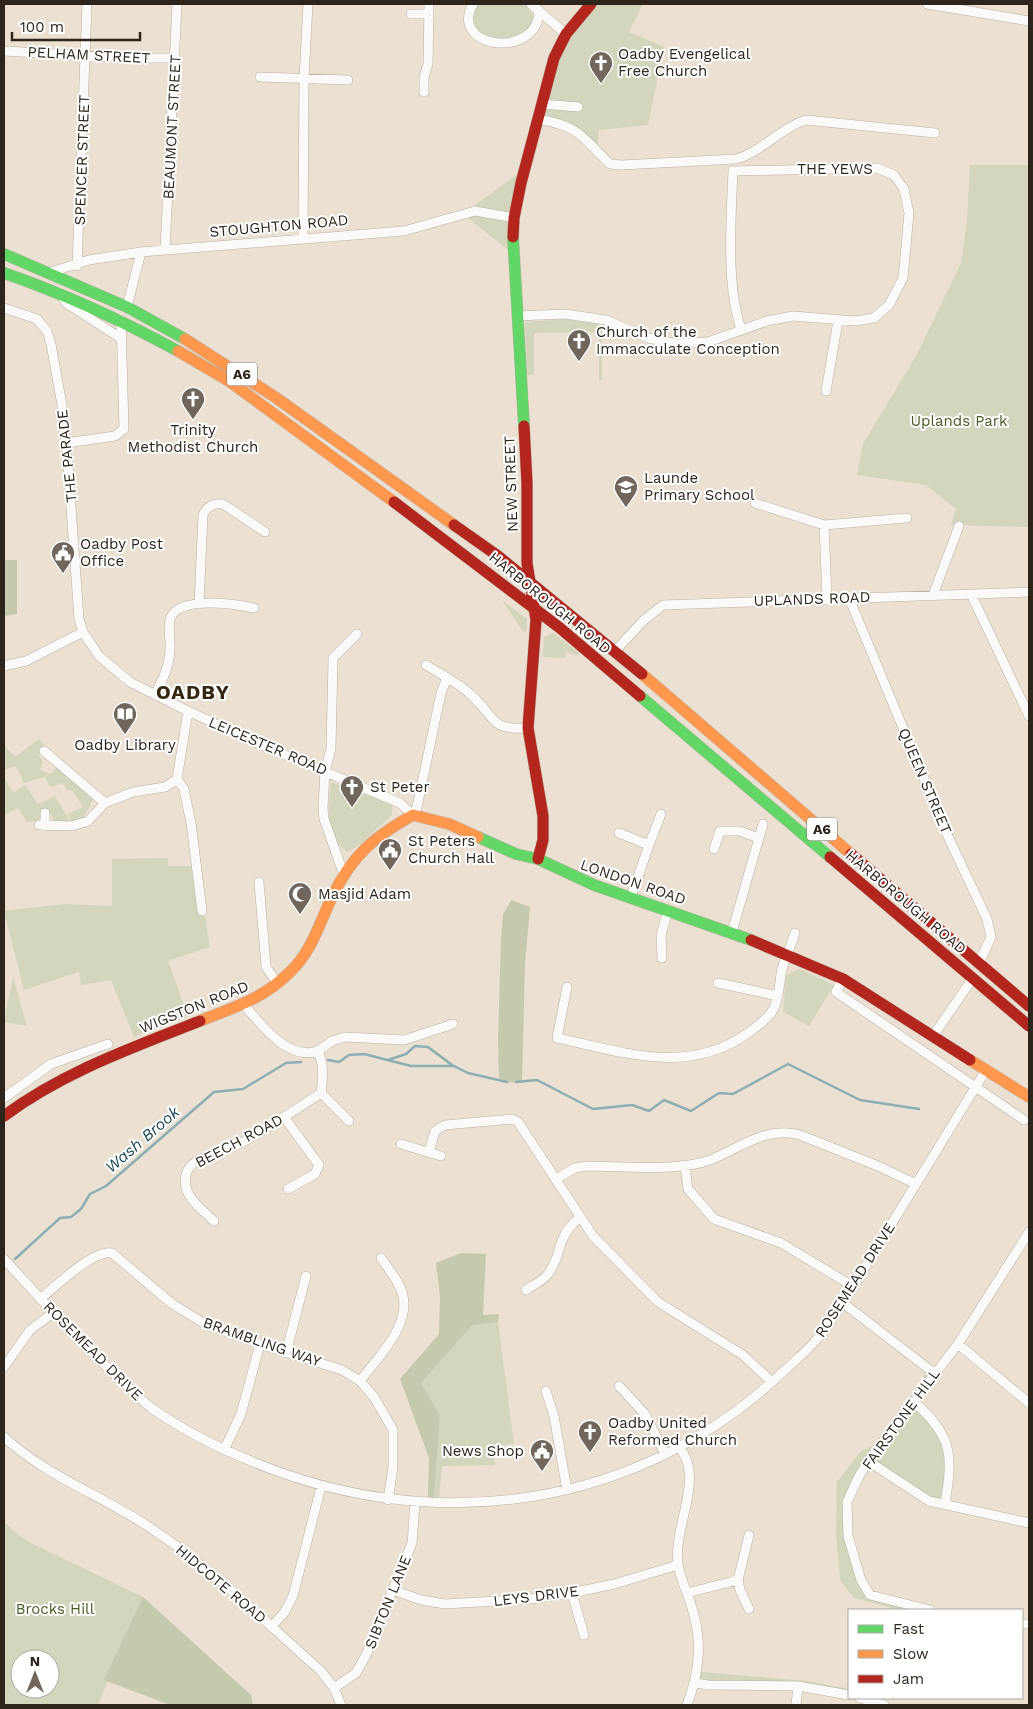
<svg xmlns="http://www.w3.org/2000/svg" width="1033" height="1709" viewBox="0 0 1033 1709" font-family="'Work Sans',sans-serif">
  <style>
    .green { fill: #d3d5bd; fill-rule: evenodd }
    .forest { fill: #c5c9ad }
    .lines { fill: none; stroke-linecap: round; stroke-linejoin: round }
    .stream { stroke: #8daeb2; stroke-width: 2.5 }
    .street-casing { stroke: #bab1a6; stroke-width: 10 }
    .fast-casing { stroke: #bab1a6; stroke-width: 12 }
    .slow-casing { stroke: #bab1a6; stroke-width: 12 }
    .jam-casing { stroke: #bab1a6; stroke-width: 12 }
    .street { stroke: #fcfaf8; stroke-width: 9 }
    .fast { stroke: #63d668; stroke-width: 11 }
    .slow { stroke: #ff974d; stroke-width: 11 }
    .jam { stroke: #b3261e; stroke-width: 11 }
    .labels { text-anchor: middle; stroke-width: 4; stroke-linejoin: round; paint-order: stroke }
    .shield { fill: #fff; stroke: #6c665f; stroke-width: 1 }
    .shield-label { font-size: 14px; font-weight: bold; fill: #2d251b }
    .poi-label { font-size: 15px; fill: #2d251b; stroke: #fff; text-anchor: start }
    .street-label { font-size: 15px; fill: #2d251b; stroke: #fff }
    .park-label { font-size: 15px; fill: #495d23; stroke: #fff }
    .water-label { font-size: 16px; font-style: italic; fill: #1a4852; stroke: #fff }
    .district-label { font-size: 20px; font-weight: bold; letter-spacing: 1px; fill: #362711; stroke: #fff }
  </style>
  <rect width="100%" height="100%" fill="#ebe0d1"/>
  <!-- green -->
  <path class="green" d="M476,4H525L534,17L528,33L504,40L487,37L477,30L472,19Z
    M595,4H643L629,32L664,47L648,125L599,130L597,151L581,133L538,119L554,58Z
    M970,165H1029V527L951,525L956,509L926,485L857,475L863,444L916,356L961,263L967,222Z
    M526,168L513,254L463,214Z
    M565,319L602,325V380H599V332L534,333V375H526L525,322Z
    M502,600L527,619L526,633L522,630Z
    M553,633L579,653L577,656L566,651L565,658L543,657L544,637Z
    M39,739L44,744L38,753L43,762L40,770L51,774L57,767L93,798L89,808L81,820L71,822L68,814L83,807L72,790H67L63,783L51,787L45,778L47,776L24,783L16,766L4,770V745L15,757Z
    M4,777L13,793L25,785L38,804L55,796L70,822L54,821L49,810L42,813L39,821L27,822L18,808L4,815Z
    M331,782L392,804V815L358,846L347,852C324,832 328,809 331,782Z
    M168,858V866H191L198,913L204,912L210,947L168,961L188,1016L134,1037L111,980L81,985L79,972L24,990L4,911L64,904L112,906V859Z
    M799,969L834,985L809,1026L783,1012L786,975Z
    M13,977L27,1026L4,1022Z
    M498,1322L514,1444L492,1447L495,1465L442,1466L439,1498L434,1497L440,1415L421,1383L472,1324Z
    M928,1369L934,1373L914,1402L944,1436L945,1504L929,1501L868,1461L847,1502L848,1536L870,1594L932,1610H899L854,1598L840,1580L836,1534L837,1482L861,1451L874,1445L903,1410Z
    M4,1522L25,1540L143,1597L98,1705H4ZM20,1659H50V1689H20Z
    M701,1672L807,1681L849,1689V1695L798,1686L695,1683Z"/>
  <!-- forest -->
  <path class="forest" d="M4,560H17V614L4,616Z
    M511,900L530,907L525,964L522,1083L505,1082L499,1078L498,1039L501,939L503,915Z
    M461,1253L486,1254L483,1315L499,1314L498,1322L472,1325L421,1383L440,1415L434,1497H428L429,1458L400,1379L439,1334L440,1296L436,1263Z
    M143,1597L251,1695L253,1705H170L104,1680Z"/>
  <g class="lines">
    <!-- stream -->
    <path class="stream" d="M328,1060L339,1062L349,1055L364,1054L411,1066H454L468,1073L507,1082
      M388,1060L406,1054L415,1046L428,1047L452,1065
      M516,1082L537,1080L593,1109L632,1105L649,1111L664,1100L691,1111L719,1093L733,1094L788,1064L860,1100L919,1109
      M15,1259L60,1218L71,1217L81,1209L90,1194L106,1186L214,1092L243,1089L286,1063L301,1062"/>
    <!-- street casing -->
    <g class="street-casing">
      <path id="street" d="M473,4C448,49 538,60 539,11
        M531,4L566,34
        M927,4L1029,21
        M411,14H428
        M4,51L126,58H175
        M260,77L348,80
        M424,92V77L428,64L429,4
        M542,104L578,107
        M538,119C581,127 581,136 610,164L622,165L736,159C762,152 780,128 806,120L935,133
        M303,239L304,79L308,4
        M165,250L177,4
        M77,266L87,4
        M48,273L89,260L141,252L404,231L475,211L514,218
        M63,298L66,303L122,339
        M127,307L141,252
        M4,308L37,319L47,331L51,344L62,405L68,465L79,619L83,632L99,656L130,682L188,711L268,748L400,803L413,815L417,807L441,693L447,678
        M517,316L565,314L606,320L648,338L677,344L708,342L767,321L793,316L856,321L874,318L889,305L903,278L909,213L904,189L894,175L877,168L733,171C731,219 726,285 741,329
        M826,391L838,321
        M66,443L115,436L124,429L121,320
        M755,503L824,525L907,518
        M824,525L827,598
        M971,594L1029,716
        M933,595L959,526
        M849,598L950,841L987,919L991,937L979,963
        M199,604L203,515C207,506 213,503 223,504L265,532
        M615,651L644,620L663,605L1029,592
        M426,665C440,674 457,682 469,693C495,715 488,731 528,728
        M4,666L26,661L83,632
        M155,695C162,681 169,667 170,651C171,641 167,626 171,617C180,596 235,604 254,608
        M188,711L177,779L184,789L191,823L202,911
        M44,751L105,803L133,792L165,787L177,779
        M45,813V826
        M39,825L72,826L88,821L105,803
        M619,833L649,845L631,897
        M649,845L661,814
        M714,849L720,831H739L759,838
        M344,875L324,819L323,808L325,771L331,749L333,658L357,634
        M259,882L266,967L278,984
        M732,932L763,824
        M662,958L661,935L668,910
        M843,979L836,992L1024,1120
        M718,983L778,996
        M567,987L557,1038C623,1052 688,1076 748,1033C757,1026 768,1019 773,1010C780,998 779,982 782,969C786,957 791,945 795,933
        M933,1036L973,978
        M318,1051L332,1041L345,1037L404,1040L453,1024
        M321,1093L349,1121
        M4,1098L51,1064L108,1044
        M284,1117L319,1165L315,1174L288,1189
        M401,1144L441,1156
        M429,1152L435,1131L445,1125L512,1119L518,1122L593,1236L658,1302L743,1355L772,1382
        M685,1166L688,1189L714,1219L781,1243L854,1287
        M556,1179L575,1168L587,1166C622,1166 678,1172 710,1160C738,1149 767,1125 800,1135L878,1166L916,1184
        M214,1221C202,1209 181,1196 186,1175C188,1164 199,1160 208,1156C217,1151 228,1150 237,1145C266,1130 294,1111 321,1093C323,1078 324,1065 318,1051C287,1061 262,1025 244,1005
        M4,1259C42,1300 79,1342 121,1380C131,1389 140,1399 150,1407C181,1429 216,1447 251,1461C434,1538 640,1509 785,1370C796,1360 808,1350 817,1339C827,1328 835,1315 843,1303L986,1070
        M526,1290C533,1285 543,1281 548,1274C564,1253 554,1239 580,1217
        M40,1299C56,1286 94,1249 112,1253L171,1303L205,1324L260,1344L342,1370L360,1381L374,1397L393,1430V1467L388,1500
        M843,1303L934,1373
        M958,1344L1029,1403
        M286,1353L306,1276
        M4,1367L30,1330L53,1313
        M360,1381C377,1358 410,1327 403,1296C400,1282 389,1270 381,1258
        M619,1386L645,1414L665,1454
        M546,1391L554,1416L567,1490
        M914,1402C953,1436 953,1455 945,1504
        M4,1437C46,1476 101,1495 149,1527C212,1568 265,1622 321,1671L334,1688L341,1705
        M680,1447C683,1453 687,1459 688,1465C695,1495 674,1532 678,1564C680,1579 688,1593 692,1608C703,1642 699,1673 687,1705
        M224,1450L241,1414L260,1344
        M868,1461L929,1501L1029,1523
        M738,1580L749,1535
        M393,1590L421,1600L445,1604L530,1599L572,1593L614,1584L678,1565
        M572,1593L584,1635
        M687,1593L738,1580L740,1590L749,1609
        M930,1610L870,1595L861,1580L848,1536L847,1502L858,1478L868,1461L958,1344L1029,1232
        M1022,1624H1029
        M271,1627L284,1613L293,1596L321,1487
        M695,1683L708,1685L798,1686L849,1695
        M334,1688L356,1673L366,1655L412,1543L415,1503
        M860,1698L884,1705
        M796,1705L798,1686"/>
    </g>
    <!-- fast casing -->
    <g class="fast-casing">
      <path id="fast" d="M513,237L524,426
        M4,254L127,307L185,339
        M4,273C65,294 121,320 178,351
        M640,696L830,857
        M478,837L516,854L538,859L594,885L751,940"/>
    </g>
    <!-- slow casing -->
    <g class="slow-casing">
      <path id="slow" d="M185,339L275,397L454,525
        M178,351L229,381L394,502
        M642,674L851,854
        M200,1021C235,1007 263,999 290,972C312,951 319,924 332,897C352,855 374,837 413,815L449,824L478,837
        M970,1060L1029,1097"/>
    </g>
    <!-- jam casing -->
    <g class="jam-casing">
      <path id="jam" d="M513,237L514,218L521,183L554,58L566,34L591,4
        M524,426L527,483V563L536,620L528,728L543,816V840L538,859
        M394,502L560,628L640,696
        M454,525L498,556L642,674
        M851,854L1029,1006
        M830,857L1029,1026
        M751,940L843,979L970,1060
        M4,1116C63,1072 132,1048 200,1021"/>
    </g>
    <!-- street -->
    <use href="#street" class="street"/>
    <!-- fast -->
    <use href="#fast" class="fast"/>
    <!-- slow -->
    <use href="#slow" class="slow"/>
    <!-- jam -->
    <use href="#jam" class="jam"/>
  </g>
  <!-- icons -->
  <defs>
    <g id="church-pin" transform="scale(1.25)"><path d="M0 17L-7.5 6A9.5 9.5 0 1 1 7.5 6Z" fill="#70665b" stroke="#fff"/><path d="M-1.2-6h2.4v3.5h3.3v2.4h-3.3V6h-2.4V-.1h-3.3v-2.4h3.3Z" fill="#fff"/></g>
    <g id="school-pin" transform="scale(1.25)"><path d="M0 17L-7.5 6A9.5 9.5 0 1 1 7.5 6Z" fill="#70665b" stroke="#fff"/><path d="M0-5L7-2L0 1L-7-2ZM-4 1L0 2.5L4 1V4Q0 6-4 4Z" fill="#fff"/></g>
    <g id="civic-pin" transform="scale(1.25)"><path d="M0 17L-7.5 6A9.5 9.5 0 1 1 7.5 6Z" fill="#70665b" stroke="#fff"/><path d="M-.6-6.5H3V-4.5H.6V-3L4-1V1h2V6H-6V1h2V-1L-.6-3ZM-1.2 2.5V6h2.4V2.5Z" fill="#fff"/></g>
    <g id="library-pin" transform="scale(1.25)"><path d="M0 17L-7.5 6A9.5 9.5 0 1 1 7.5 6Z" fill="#70665b" stroke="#fff"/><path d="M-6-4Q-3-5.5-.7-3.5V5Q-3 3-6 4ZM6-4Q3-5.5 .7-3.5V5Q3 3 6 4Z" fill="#fff"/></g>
    <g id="mosque-pin" transform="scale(1.25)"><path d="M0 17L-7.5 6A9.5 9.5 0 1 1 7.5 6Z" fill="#70665b" stroke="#fff"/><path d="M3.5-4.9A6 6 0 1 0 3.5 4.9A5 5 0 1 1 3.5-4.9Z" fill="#fff"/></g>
  </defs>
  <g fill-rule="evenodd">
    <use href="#church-pin" x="601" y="63"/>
    <use href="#church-pin" x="579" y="341"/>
    <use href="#church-pin" x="193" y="399"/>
    <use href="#school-pin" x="626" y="487"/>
    <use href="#civic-pin" x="63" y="553"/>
    <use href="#library-pin" x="125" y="714"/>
    <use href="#church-pin" x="352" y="787"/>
    <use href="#civic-pin" x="390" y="850"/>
    <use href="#mosque-pin" x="300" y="894"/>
    <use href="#church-pin" x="590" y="1432"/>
    <use href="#civic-pin" x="542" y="1451"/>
  </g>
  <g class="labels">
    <!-- shield labels -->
    <g class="shield">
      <rect x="227" y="362.5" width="30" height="23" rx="4"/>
      <rect x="807" y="817.5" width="30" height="23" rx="4"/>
    </g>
    <g class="shield-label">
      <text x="242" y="379">A6</text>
      <text x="822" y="834">A6</text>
    </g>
    <!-- poi labels -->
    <g class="poi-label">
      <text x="618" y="59">Oadby Evengelical<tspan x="618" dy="17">Free Church</tspan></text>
      <text x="596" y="337">Church of the<tspan x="596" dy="17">Immacculate Conception</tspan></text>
      <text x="193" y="435" text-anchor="middle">Trinity<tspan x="193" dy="17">Methodist Church</tspan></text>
      <text x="644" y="483">Launde<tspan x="644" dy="17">Primary School</tspan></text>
      <text x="80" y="549">Oadby Post<tspan x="80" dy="17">Office</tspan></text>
      <text x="125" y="750" text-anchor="middle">Oadby Library</text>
      <text x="370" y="792">St Peter</text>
      <text x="408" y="846">St Peters<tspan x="408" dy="17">Church Hall</tspan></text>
      <text x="318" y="899">Masjid Adam</text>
      <text x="608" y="1428">Oadby United<tspan x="608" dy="17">Reformed Church</tspan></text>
      <text x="524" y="1456" text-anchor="end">News Shop</text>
    </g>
    <!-- street labels -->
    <g class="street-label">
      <text transform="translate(89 55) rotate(3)" y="5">PELHAM STREET</text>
      <text transform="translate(172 127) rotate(-87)" y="5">BEAUMONT STREET</text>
      <text transform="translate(82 160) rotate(-88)" y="5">SPENCER STREET</text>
      <text x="835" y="174">THE YEWS</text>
      <text transform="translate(279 226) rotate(-5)" y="5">STOUGHTON ROAD</text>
      <text transform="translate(67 456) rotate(-96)" y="5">THE PARADE</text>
      <text transform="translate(511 484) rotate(-92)" y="5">NEW STREET</text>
      <text transform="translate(812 599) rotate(-2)" y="5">UPLANDS ROAD</text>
      <text transform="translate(550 603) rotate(39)" y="5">HARBOROUGH ROAD</text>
      <text transform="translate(268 746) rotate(23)" y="5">LEICESTER ROAD</text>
      <text transform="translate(925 781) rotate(67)" y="5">QUEEN STREET</text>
      <text transform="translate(633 882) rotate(19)" y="5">LONDON ROAD</text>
      <text transform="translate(906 902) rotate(40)" y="5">HARBOROUGH ROAD</text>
      <text transform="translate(194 1007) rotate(-22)" y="5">WIGSTON ROAD</text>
      <text transform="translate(239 1141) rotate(-28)" y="5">BEECH ROAD</text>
      <text transform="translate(855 1280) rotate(-57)" y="5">ROSEMEAD DRIVE</text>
      <text transform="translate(262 1342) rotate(19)" y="5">BRAMBLING WAY</text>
      <text transform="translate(93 1351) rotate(45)" y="5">ROSEMEAD DRIVE</text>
      <text transform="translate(901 1419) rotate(-54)" y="5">FAIRSTONE HILL</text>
      <text transform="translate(221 1584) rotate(40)" y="5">HIDCOTE ROAD</text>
      <text transform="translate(536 1596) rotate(-7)" y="5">LEYS DRIVE</text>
      <text transform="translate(388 1602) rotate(-68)" y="5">SIBTON LANE</text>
    </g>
    <!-- park labels -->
    <g class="park-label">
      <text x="959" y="426">Uplands Park</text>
      <text x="55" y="1614">Brocks Hill</text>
    </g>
    <!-- water labels -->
    <g class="water-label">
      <text transform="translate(142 1139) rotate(-41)" y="6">Wash Brook</text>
    </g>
    <!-- district labels -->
    <g class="district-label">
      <text x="193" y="699">OADBY</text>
    </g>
  </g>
  <!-- border -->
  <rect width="1033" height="1709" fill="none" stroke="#2d251b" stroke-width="10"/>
  <!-- legend -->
  <rect x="848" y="1609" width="175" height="90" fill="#ffffff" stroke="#aba8a4"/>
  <rect x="858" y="1625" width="25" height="8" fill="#63d668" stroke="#aba8a4"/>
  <text x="893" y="1634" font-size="15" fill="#2d251b">Fast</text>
  <rect x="858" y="1650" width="25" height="8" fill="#ff974d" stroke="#aba8a4"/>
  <text x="893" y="1659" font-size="15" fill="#2d251b">Slow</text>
  <rect x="858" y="1675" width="25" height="8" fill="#b3261e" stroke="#aba8a4"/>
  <text x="893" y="1684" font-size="15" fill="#2d251b">Jam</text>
  <!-- north arrow -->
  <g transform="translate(35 1674)"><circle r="24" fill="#ffffff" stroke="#aba8a4"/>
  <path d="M0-4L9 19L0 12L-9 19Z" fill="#70665b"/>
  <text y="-8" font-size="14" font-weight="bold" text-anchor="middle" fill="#2d251b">N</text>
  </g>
  <!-- scale -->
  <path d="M12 32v8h128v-8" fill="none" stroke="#2d251b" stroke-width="2.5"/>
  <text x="20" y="32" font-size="15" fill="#2d251b" stroke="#ffffff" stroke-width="4" paint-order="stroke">100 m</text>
</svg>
